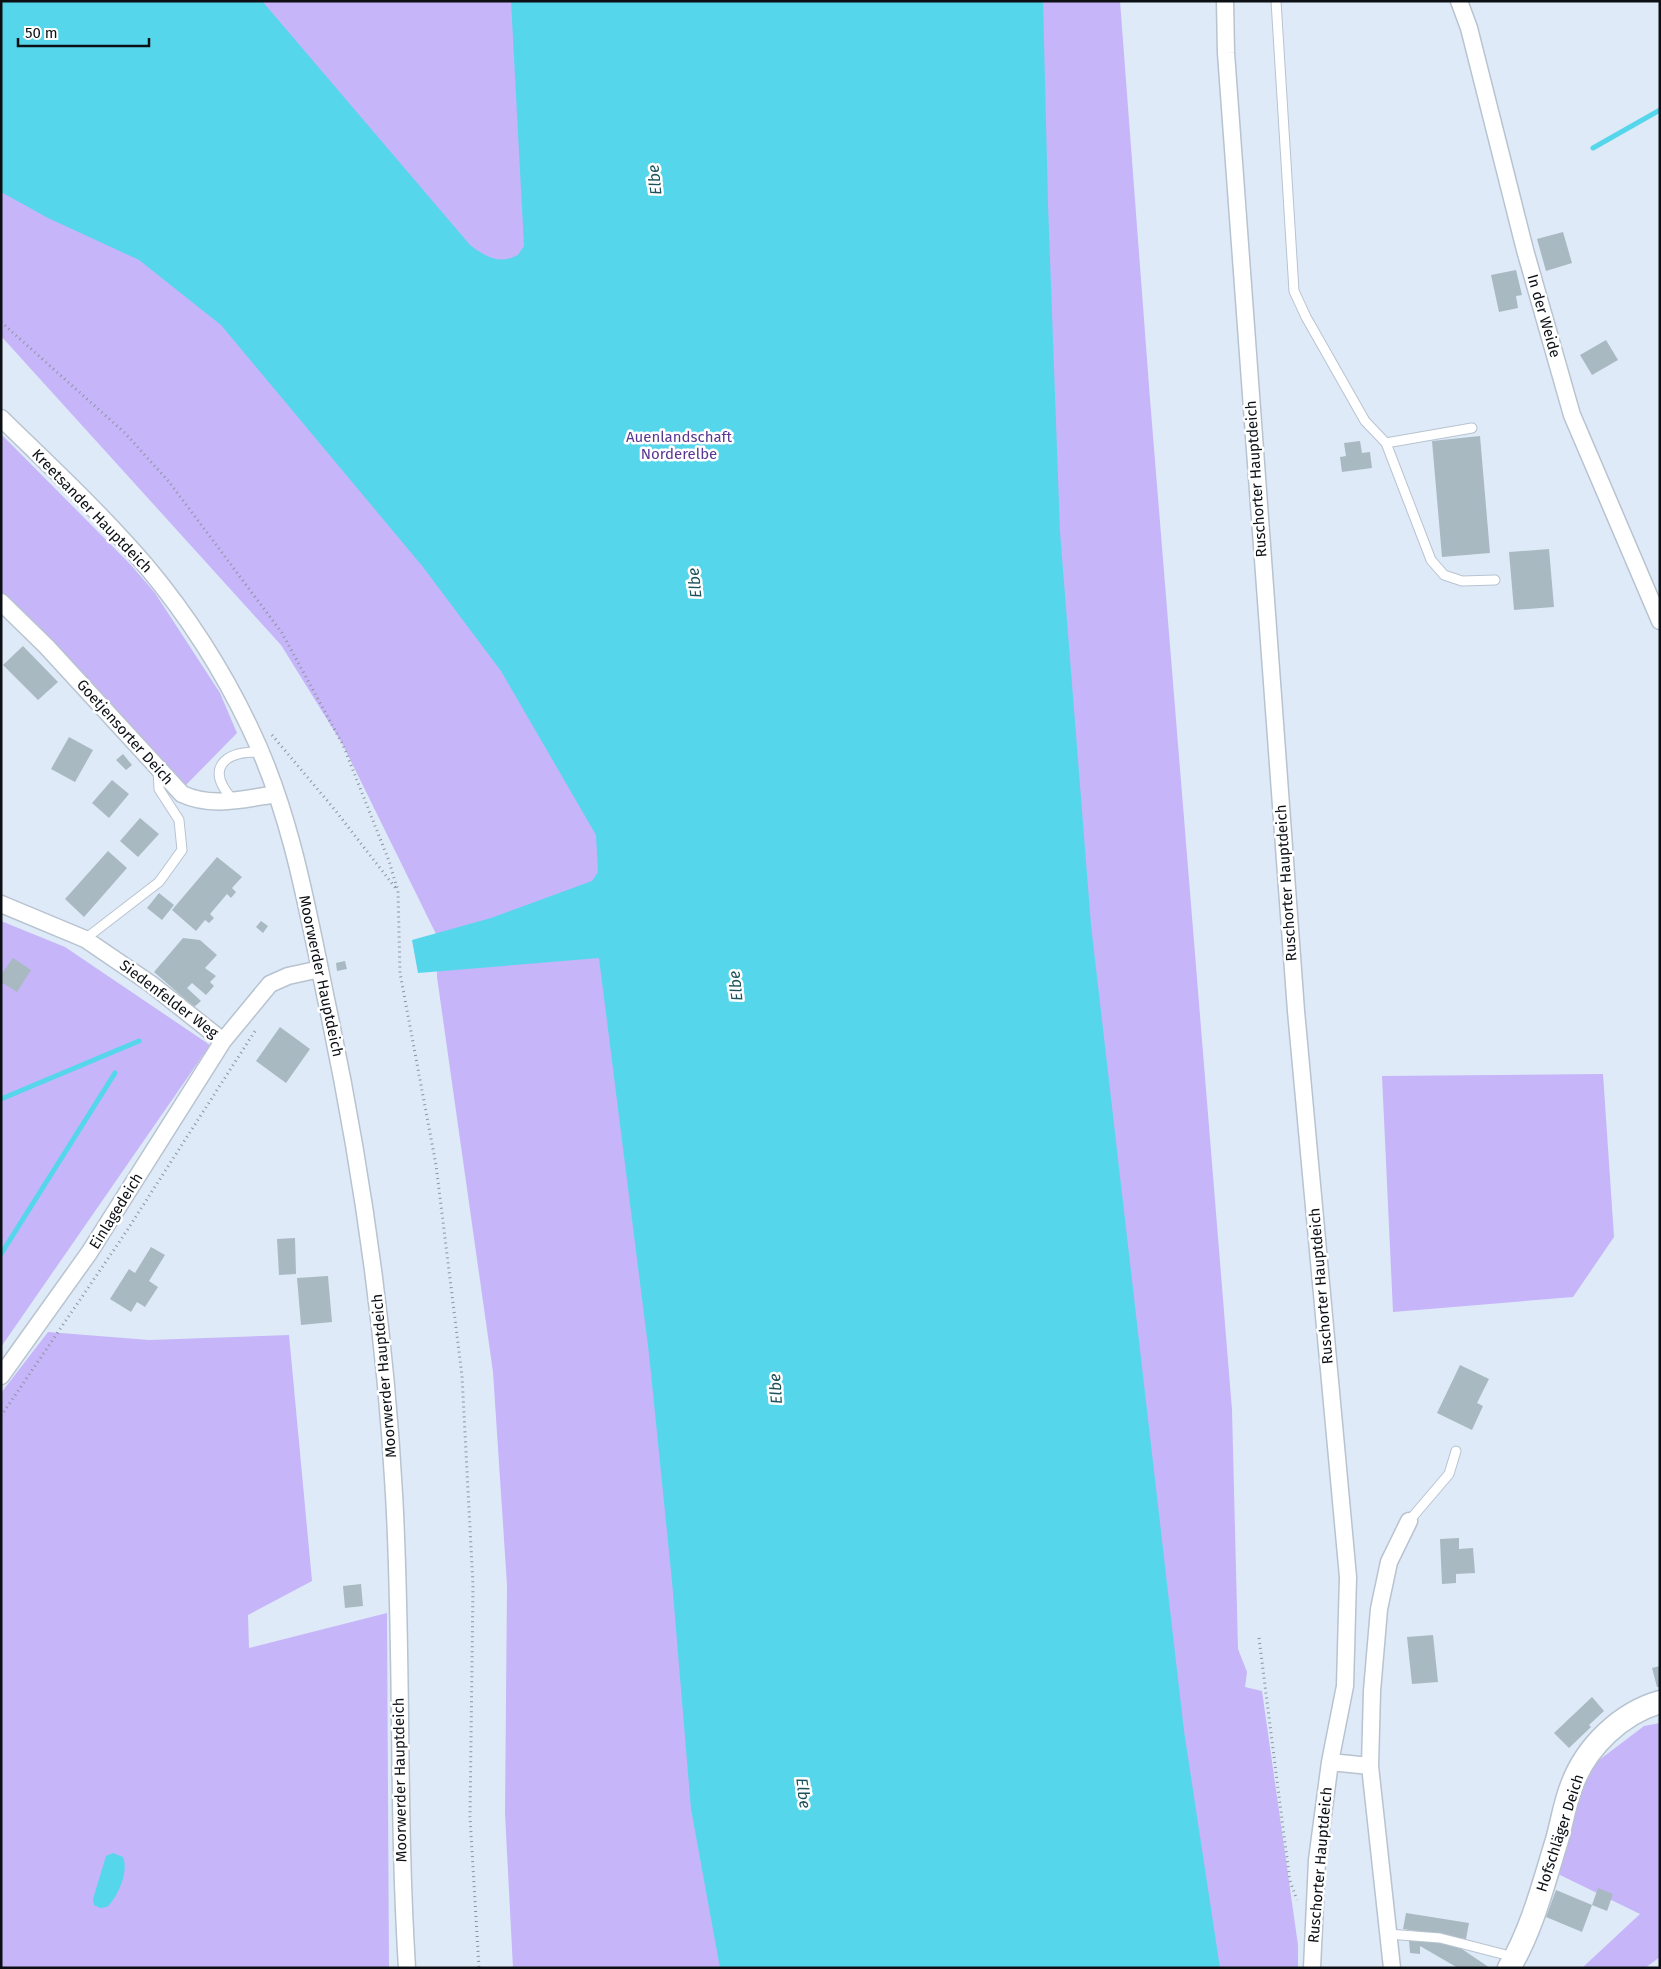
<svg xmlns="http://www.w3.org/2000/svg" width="1661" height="1969" viewBox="0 0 1661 1969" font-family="'Fira Sans',sans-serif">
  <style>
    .green { fill: #c6b5f9 }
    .water { fill: #55d6eb }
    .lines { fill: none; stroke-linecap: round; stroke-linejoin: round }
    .stream { stroke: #55d6eb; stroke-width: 5 }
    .building { fill: #a8b9c2 }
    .lane-casing { stroke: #b8c3d0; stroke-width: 11 }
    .street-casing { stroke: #b8c3d0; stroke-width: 19 }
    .secondary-casing { stroke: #b8c3d0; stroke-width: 25 }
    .path { stroke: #8b949e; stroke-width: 3; stroke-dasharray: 1 4; stroke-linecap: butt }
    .lane { stroke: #fff; stroke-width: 9 }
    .street { stroke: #fff; stroke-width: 16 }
    .secondary { stroke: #fff; stroke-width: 22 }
    .labels { text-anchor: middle; stroke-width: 5; stroke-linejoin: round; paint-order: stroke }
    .street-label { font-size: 15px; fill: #0c1015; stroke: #fff }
    .park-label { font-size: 15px; fill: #573793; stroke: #fff }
    .water-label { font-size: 16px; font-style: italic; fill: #1c525b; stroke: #fff }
  </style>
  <rect width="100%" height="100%" fill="#deeaf8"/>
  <!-- green -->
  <path class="green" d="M1,1H1120L1150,399L1232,1410L1238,1649L1247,1672L1245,1687L1262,1691L1298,1945V1968H513L505,1814L507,1585L493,1372L437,977L436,934L343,745L281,645L1,336Z
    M1,434L131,565L155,593L220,693L237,733L184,787L1,595Z
    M1,921L65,947L210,1045L1,1347Z
    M1603,1074L1614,1237L1573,1297L1393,1312L1382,1076Z
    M48,1332L149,1340L289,1335L312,1581L248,1615L249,1648L387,1613L389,1968H1V1393Z
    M1660,1723V1957L1645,1968H1582L1640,1914L1556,1873L1590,1767L1644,1726Z"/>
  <!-- water -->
  <path class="water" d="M1,1H262L470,245C486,257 499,265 518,255L524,246L511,1H1043L1048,204L1060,532L1091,925L1184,1731L1220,1968H720L691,1809L672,1581L649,1354L599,958L418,973L412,940L491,918L592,881L598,872L596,835L501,671L423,567L221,325L139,260L48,218L1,192Z
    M113,1853L123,1857C129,1871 118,1897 107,1907L100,1908L94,1905L93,1899L106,1856Z"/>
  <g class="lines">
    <!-- stream -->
    <path class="stream" d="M1593,148L1660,110
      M1,1099L139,1041
      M1,1254L115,1073"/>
  </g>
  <!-- building -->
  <path class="building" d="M1563,232L1572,263L1546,271L1537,239Z
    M1516,270L1522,295L1516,296L1518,308L1499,312L1491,275Z
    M1606,340L1618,360L1592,375L1580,355Z
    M1480,436L1490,553L1442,557L1432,441Z
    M1360,441L1362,453L1370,452L1372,468L1342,472L1340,457L1346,456L1344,443Z
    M1549,549L1554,607L1514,610L1509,552Z
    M23,646L58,682L38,700L3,665Z
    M69,737L93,750L75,782L51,769Z
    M123,754L132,765L126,770L116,760Z
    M112,780L129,794L109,818L92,803Z
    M140,818L159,834L138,857L120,841Z
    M108,851L127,868L84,917L65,899Z
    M217,857L242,877L232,888L236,892L231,898L227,894L210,914L214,918L209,923L205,920L196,931L172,910Z
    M159,893L174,905L162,920L147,908Z
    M261,921L268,926L263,933L256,927Z
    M183,938L200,940L217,955L205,968L216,976L210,982L214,986L206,995L192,983L187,988L201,1001L194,1007L154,972Z
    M13,958L31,970L17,992L1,982V975Z
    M345,961L347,969L337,971L336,963Z
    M280,1027L310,1049L286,1083L256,1061Z
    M295,1238L296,1274L279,1275L277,1239Z
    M151,1247L165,1255L149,1281L158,1287L145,1307L137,1302L131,1312L110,1299L129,1269L135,1273Z
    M328,1276L332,1322L301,1325L297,1278Z
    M1460,1365L1489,1379L1477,1403L1483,1406L1472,1430L1437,1413Z
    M1459,1538V1549L1473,1548L1475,1573L1456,1574V1583L1442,1584L1440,1539Z
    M361,1584L363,1606L345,1608L343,1586Z
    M1433,1635L1438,1682L1412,1684L1407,1637Z
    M1660,1666V1687H1657L1652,1668Z
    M1592,1697L1604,1711L1589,1725L1591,1727L1569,1748L1554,1733Z
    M1598,1888L1613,1894L1607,1911L1592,1905Z
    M1556,1890L1592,1905L1582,1932L1546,1917Z
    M1406,1913L1469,1923L1466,1939L1403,1929Z
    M1425,1939L1459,1947L1490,1968H1458L1420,1946V1954L1410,1953L1409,1940Z"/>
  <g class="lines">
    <!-- lane casing -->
    <g class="lane-casing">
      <path id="lane" d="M1276,1L1294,291L1306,317L1365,421L1386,443L1431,560L1444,575L1462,581L1495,580
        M1386,443L1472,428
        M233,800C205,769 223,751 260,752
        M85,939L159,882L182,850L179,820L159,789L158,770
        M1409,1521L1449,1474L1456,1451
        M1388,1934L1440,1938L1514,1957"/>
    </g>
    <!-- street casing -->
    <g class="street-casing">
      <path id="street" d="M1225,1L1226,53L1296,1011L1348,1577L1345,1686L1330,1762L1317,1860L1312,1968
        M1459,1L1469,28L1525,250L1572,415L1660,621
        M1,418C51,467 102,514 147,567C187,615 223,671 250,728C291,813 307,907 326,999C361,1163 385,1327 394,1494C403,1652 397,1810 407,1968
        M1,602L47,647L182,794C212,808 244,799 276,794
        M1,904L85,939L151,984L223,1041
        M1,1376L89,1253L223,1041L270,984L288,976L320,969
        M1330,1762L1370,1766L1392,1968
        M1370,1766L1372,1691L1379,1609L1389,1562L1409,1521"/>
    </g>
    <!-- secondary casing -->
    <g class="secondary-casing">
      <path id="secondary" d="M1509,1968C1532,1930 1544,1882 1557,1840C1562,1822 1565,1802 1572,1785C1586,1747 1621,1713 1660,1702"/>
    </g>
    <!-- path -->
    <path class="path" d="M1,322L125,433L170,483L282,633L343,745L389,861L398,891L400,973L436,1165L462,1376L473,1585L470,1817L479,1968
      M272,735L335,810L397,890
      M1,1416L124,1235L255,1031
      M1259,1638L1283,1828L1290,1881L1297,1900"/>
    <!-- lane -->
    <use href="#lane" class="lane"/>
    <!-- street -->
    <use href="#street" class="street"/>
    <!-- secondary -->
    <use href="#secondary" class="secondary"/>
  </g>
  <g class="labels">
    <!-- street labels -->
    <g class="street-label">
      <text transform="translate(1544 316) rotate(74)" y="5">In der Weide</text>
      <text transform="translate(1256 479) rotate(-94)" y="5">Ruschorter Hauptdeich</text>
      <text transform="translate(92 511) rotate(46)" y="5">Kreetsander Hauptdeich</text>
      <text transform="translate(125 732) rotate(48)" y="5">Goetjensorter Deich</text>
      <text transform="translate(1286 883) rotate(-94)" y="5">Ruschorter Hauptdeich</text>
      <text transform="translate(321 976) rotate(78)" y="5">Moorwerder Hauptdeich</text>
      <text transform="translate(169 999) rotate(37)" y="5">Siedenfelder Weg</text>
      <text transform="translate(116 1211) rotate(-58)" y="5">Einlagedeich</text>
      <text transform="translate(1321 1286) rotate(-95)" y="5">Ruschorter Hauptdeich</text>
      <text transform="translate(384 1376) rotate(-95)" y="5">Moorwerder Hauptdeich</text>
      <text transform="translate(400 1780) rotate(-91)" y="5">Moorwerder Hauptdeich</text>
      <text transform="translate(1560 1833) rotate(-72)" y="5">Hofschläger Deich</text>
      <text transform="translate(1320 1865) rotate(-85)" y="5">Ruschorter Hauptdeich</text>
    </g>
    <!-- park labels -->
    <g class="park-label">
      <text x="679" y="442">Auenlandschaft<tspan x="679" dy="17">Norderelbe</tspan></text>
    </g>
    <!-- water labels -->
    <g class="water-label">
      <text transform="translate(654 180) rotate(-96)" y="6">Elbe</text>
      <text transform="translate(694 583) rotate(-96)" y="6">Elbe</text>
      <text transform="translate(735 986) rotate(-96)" y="6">Elbe</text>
      <text transform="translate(775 1389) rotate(-94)" y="6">Elbe</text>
      <text transform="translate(804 1793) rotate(83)" y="6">Elbe</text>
    </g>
  </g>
  <!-- border -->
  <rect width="1661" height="1969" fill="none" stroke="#0c1015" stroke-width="5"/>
  <!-- scale -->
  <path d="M18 38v8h131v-8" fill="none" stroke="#0c1015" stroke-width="2.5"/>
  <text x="25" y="38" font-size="15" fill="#0c1015" stroke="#ffffff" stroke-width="4" paint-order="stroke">50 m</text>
</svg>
